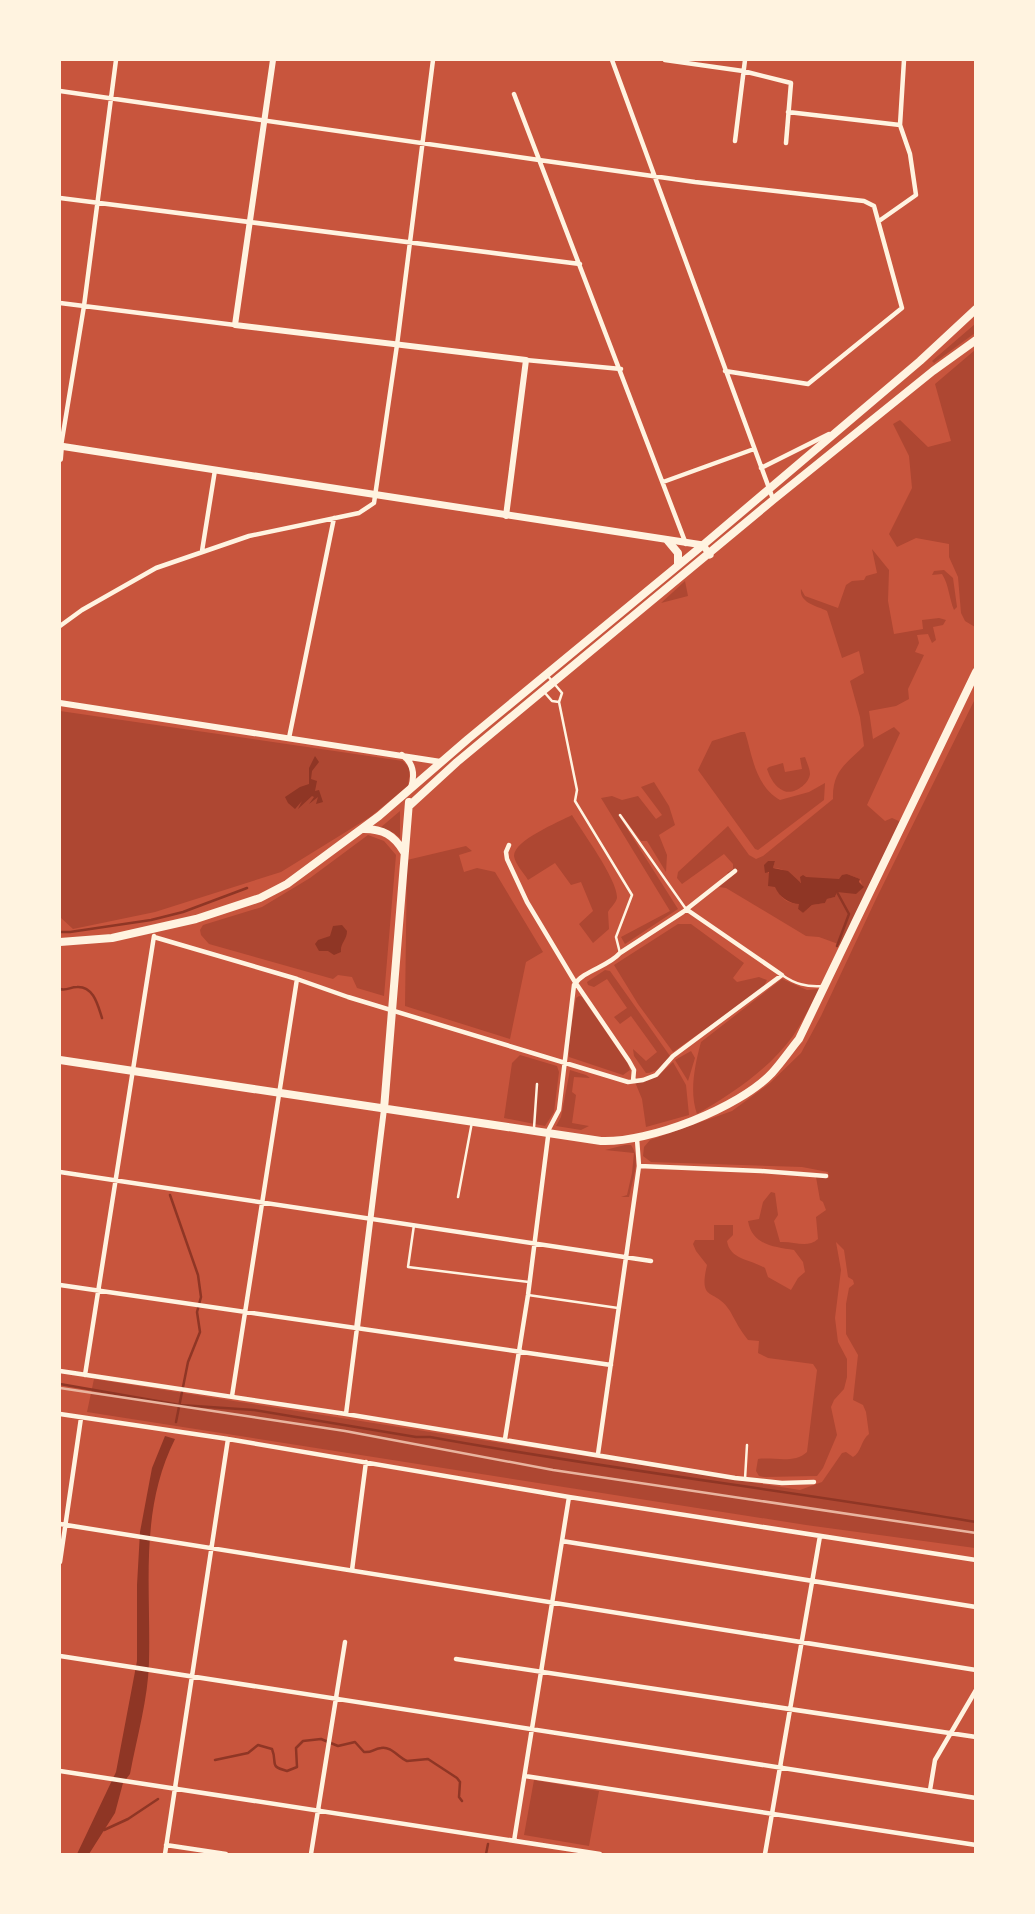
<svg xmlns="http://www.w3.org/2000/svg" width="1035" height="1914" viewBox="0 0 1035 1914" font-family="'IBM Plex Sans',sans-serif">
  <style>
    .green { fill: #ae4732; fill-rule: evenodd }
    .water { fill: #8f3625 }
    .lines { fill: none; stroke-linecap: round; stroke-linejoin: round }
    .stream { stroke: #8f3625; stroke-width: 2.5 }
    .service { stroke: #fff3e0; stroke-width: 2.5 }
    .minor { stroke: #fff3e0; stroke-width: 4.5 }
    .tertiary { stroke: #fff3e0; stroke-width: 6 }
    .secondary { stroke: #fff3e0; stroke-width: 7 }
    .primary { stroke: #fff3e0; stroke-width: 8 }
    .rail { stroke: #e9b49f; stroke-width: 2.5 }
  </style>
  <rect width="100%" height="100%" fill="#c8553d"/>
  <!-- green -->
  <path class="green" d="M975,324V333L934,363L932,361Z
    M975,350V627L965,621L961,613L958,577L949,557V544L916,538L897,547L889,534L912,488L909,456L893,424L900,420L928,447L951,441L935,384Z
    M872,549L889,570L888,601L894,634L923,629L922,620L939,618L946,620L943,625L933,627L936,640L932,643L928,634L917,635L919,643L915,652L924,655L908,689L909,699L896,706L869,711L873,739L894,727L900,733L867,805L885,821L892,818L901,822L841,945L819,937L806,936L726,888L719,887L739,870L729,874L727,873L733,869V864L724,854L682,884L677,878L678,872L728,826L749,855L756,859L763,856L833,799C832,771 846,764 864,746L860,717L850,681L864,673L859,651L842,658L827,611C817,606 799,603 801,589L805,596L838,608L846,585L852,581L864,580L866,576L877,573ZM768,861H775L773,868C789,868 791,879 802,883L839,879L847,874L860,879L863,887L858,892H837L835,897L827,899L825,903L812,905L803,913L798,909L800,904C773,904 778,877 765,870Z
    M944,570L953,578L957,607L954,610C949,598 949,585 942,574L932,575L934,571Z
    M685,581L688,596L661,603Z
    M975,699V1548L806,1525L87,1412L94,1379L800,1490L822,1482L842,1453L846,1452L853,1457C861,1453 861,1440 869,1434L866,1412L863,1405L853,1400L858,1355L846,1334V1304L849,1288L854,1284L853,1280L848,1277L844,1250L836,1242L841,1270L835,1318L838,1342L847,1359V1377L844,1389L834,1400L831,1407L837,1435L823,1468L817,1476L764,1477L759,1476L756,1471L758,1459C775,1457 794,1464 807,1452L817,1370L813,1364L768,1358L758,1353L759,1341L748,1340C740,1330 736,1322 730,1311C715,1287 698,1304 707,1265L696,1251L693,1244L695,1240H714V1225H733V1235L727,1241C730,1260 750,1259 765,1268L768,1277L791,1290L798,1278L805,1272L803,1262L794,1250C774,1247 752,1245 748,1221L759,1219L763,1202L771,1192L775,1193L778,1215L774,1221L780,1242C794,1241 807,1249 818,1239L816,1217L826,1210L823,1202L820,1200L816,1177L829,1178L828,1172L802,1167L651,1162L643,1156L644,1147L650,1140L732,1111L770,1083L801,1053L821,1016L876,899Z
    M60,711L403,761L410,769L408,786L370,817L281,872L155,912L73,929L60,917Z
    M741,732H745C753,758 755,785 780,800L809,792L825,783L824,800L758,850L755,849L698,770L712,741Z
    M805,757C807,763 810,769 810,774C809,784 794,795 784,791C775,787 770,778 767,769L769,767L783,763L785,772L802,769L800,758Z
    M654,782L669,806L675,825L659,835L667,855L666,872L647,841H641L621,814L619,816L678,909L625,944L621,937L670,911L601,798L612,796L622,800L638,796L656,819L662,815L641,787Z
    M400,811V838L394,833L380,828Z
    M572,815C581,830 618,880 617,898C616,903 610,908 608,912L609,929L593,943L579,924L593,911L581,882L571,885L555,863L528,880C524,873 515,864 514,856C514,840 559,822 572,815Z
    M368,835L384,841L396,855L384,996L357,988L352,977L338,975L333,979L209,944L201,935L200,930L203,925L262,907L310,878Z
    M466,846L472,851L459,855L464,872L477,868L495,872L543,952L526,962L510,1039L405,1006L407,860Z
    M678,924H691L744,963L733,978L737,982L759,977L767,980L763,988L673,1052L638,1004L614,965Z
    M605,970L610,971L670,1056C667,1065 655,1073 646,1073L634,1056L633,1049L646,1061L657,1052L631,1016L620,1024L614,1017L627,1008L607,979L594,987L588,985L587,982Z
    M782,979L807,990L820,989C811,1004 803,1021 793,1036C768,1070 733,1093 697,1114C689,1092 695,1064 701,1042Z
    M579,996L582,997L628,1064L630,1070L623,1075L569,1057L568,1045L576,998Z
    M691,1051L695,1058L688,1081L675,1060Z
    M520,1055L557,1066L559,1072L554,1112L545,1126L504,1118L512,1063Z
    M673,1062L686,1085L689,1115L646,1127L642,1099L635,1082L657,1077Z
    M570,1070L586,1075L590,1078L574,1077L572,1092L576,1095L572,1123L589,1126L581,1130L556,1126L561,1117Z
    M625,1145H631C641,1158 633,1178 630,1193L629,1197H621L627,1195L632,1173L634,1153L605,1150Z
    M534,1780L599,1791L589,1846L524,1835Z"/>
  <!-- water -->
  <path class="water" d="M315,756L319,762L312,771L311,779L317,781L315,791L319,790L323,802L316,804L318,797L309,804L314,797L312,796L298,809L302,801L295,809L288,803L285,797L300,787L309,784V768Z
    M768,861H775L773,868L788,871L801,883L800,877L803,875L806,877L839,879L842,875L847,874L860,879L859,882L864,887L856,894L837,892L835,897L827,899L825,903L812,905L803,913L798,909L799,904C790,904 779,897 775,887L768,886L769,872L765,873L764,865Z
    M342,925L347,931C347,940 340,943 341,952L334,955L328,951H319L315,944L318,940L330,936L333,926Z
    M165,1436L175,1439C139,1511 151,1586 149,1662C148,1699 137,1737 130,1774L123,1783L115,1813L89,1854H77L116,1772L137,1661V1585L140,1532L152,1468Z"/>
  <g class="lines">
    <!-- stream -->
    <path class="stream" d="M60,932H70L151,920L183,912L247,888
      M837,946L849,914L837,892
      M60,989C67,991 70,987 77,987C94,986 98,1006 102,1018
      M170,1195L198,1275L201,1297L197,1312L200,1332L188,1362L176,1422
      M60,1384L180,1405L254,1410L416,1437H430C611,1470 794,1491 976,1522
      M215,1760L248,1753L258,1745L272,1749C278,1764 268,1766 287,1771L297,1767L296,1748L303,1741L321,1739L338,1746L355,1742L364,1752C372,1753 373,1749 381,1748C391,1746 398,1757 407,1761L428,1759L457,1778L460,1782L459,1797L462,1801
      M104,1830L128,1819L158,1799
      M486,1854L488,1844"/>
    <!-- service -->
    <path class="service" d="M547,675L562,693L559,702L577,790L575,801L632,895L616,937L620,953
      M545,693L552,701L559,702
      M620,815L686,909
      M782,975C795,984 806,987 822,986
      M534,1128L537,1084
      M458,1197L472,1122
      M414,1225L408,1267L529,1282
      M528,1295L618,1308
      M745,1479L747,1445"/>
    <!-- minor -->
    <path class="minor" d="M612,60L773,499
      M665,60L743,71L791,83L786,143
      M60,91L539,160L695,182L864,201L874,206L902,308L808,384L725,371
      M514,94L686,544
      M788,112L900,125
      M735,141L745,60
      M60,198L580,264
      M879,221L916,195L910,154L900,125L904,60
      M60,303L235,325
      M526,360L621,369
      M61,446L84,306L116,60
      M761,468L829,434
      M663,482L754,449
      M202,551L215,470
      M60,626L82,610L156,568L249,536L359,513L374,503L397,345L433,60
      M289,738L334,518
      M509,845L506,852L507,859L527,902L575,982L629,1061L634,1070L633,1081
      M154,937L297,979L348,997L628,1082L643,1080L656,1075L673,1056L782,975L686,909
      M639,1166L761,1171L826,1176
      M60,1172L651,1261
      M60,1285L611,1365
      M60,1371L346,1414L735,1478L782,1483L814,1482
      M85,1375L154,936
      M232,1396L297,979
      M60,1414L228,1439L569,1497L976,1560
      M346,1414L357,1328
      M505,1439L528,1295L549,1129L559,1110L574,985C584,970 608,967 620,953L683,912L735,871
      M598,1454L639,1166L637,1139
      M60,1524L976,1670
      M562,1541L976,1607
      M60,1562L81,1418
      M352,1570L366,1462
      M60,1656L976,1798
      M456,1659L976,1737
      M60,1771L600,1854
      M525,1776L976,1845
      M930,1790L935,1760L976,1690
      M514,1841L569,1497
      M166,1845L226,1854
      M165,1854L228,1439
      M311,1854L345,1642
      M765,1854L820,1536"/>
    <!-- tertiary -->
    <path class="tertiary" d="M273,60L235,325L526,360L506,516
      M60,459L61,447
      M60,703L441,762
      M402,755C414,763 415,775 411,788
      M357,1328L384,1109"/>
    <!-- secondary -->
    <path class="secondary" d="M60,446L703,545L710,555"/>
    <!-- primary -->
    <path class="primary" d="M668,541L678,553V565
      M409,806L457,762L773,500L933,371L976,340
      M364,829C383,829 394,835 404,852
      M60,942L112,938L196,919L260,898L287,884L379,816L468,739L703,545L920,361L976,309
      M60,1060L601,1141C649,1143 739,1108 772,1073C782,1062 790,1050 799,1039L976,672
      M384,1109L409,802"/>
    <!-- rail -->
    <path class="rail" d="M60,1388L345,1431L553,1470L976,1533"/>
  </g>
  <!-- border -->
  <rect width="1035" height="1914" fill="none" stroke="#fff3e0" stroke-width="122"/>
</svg>
